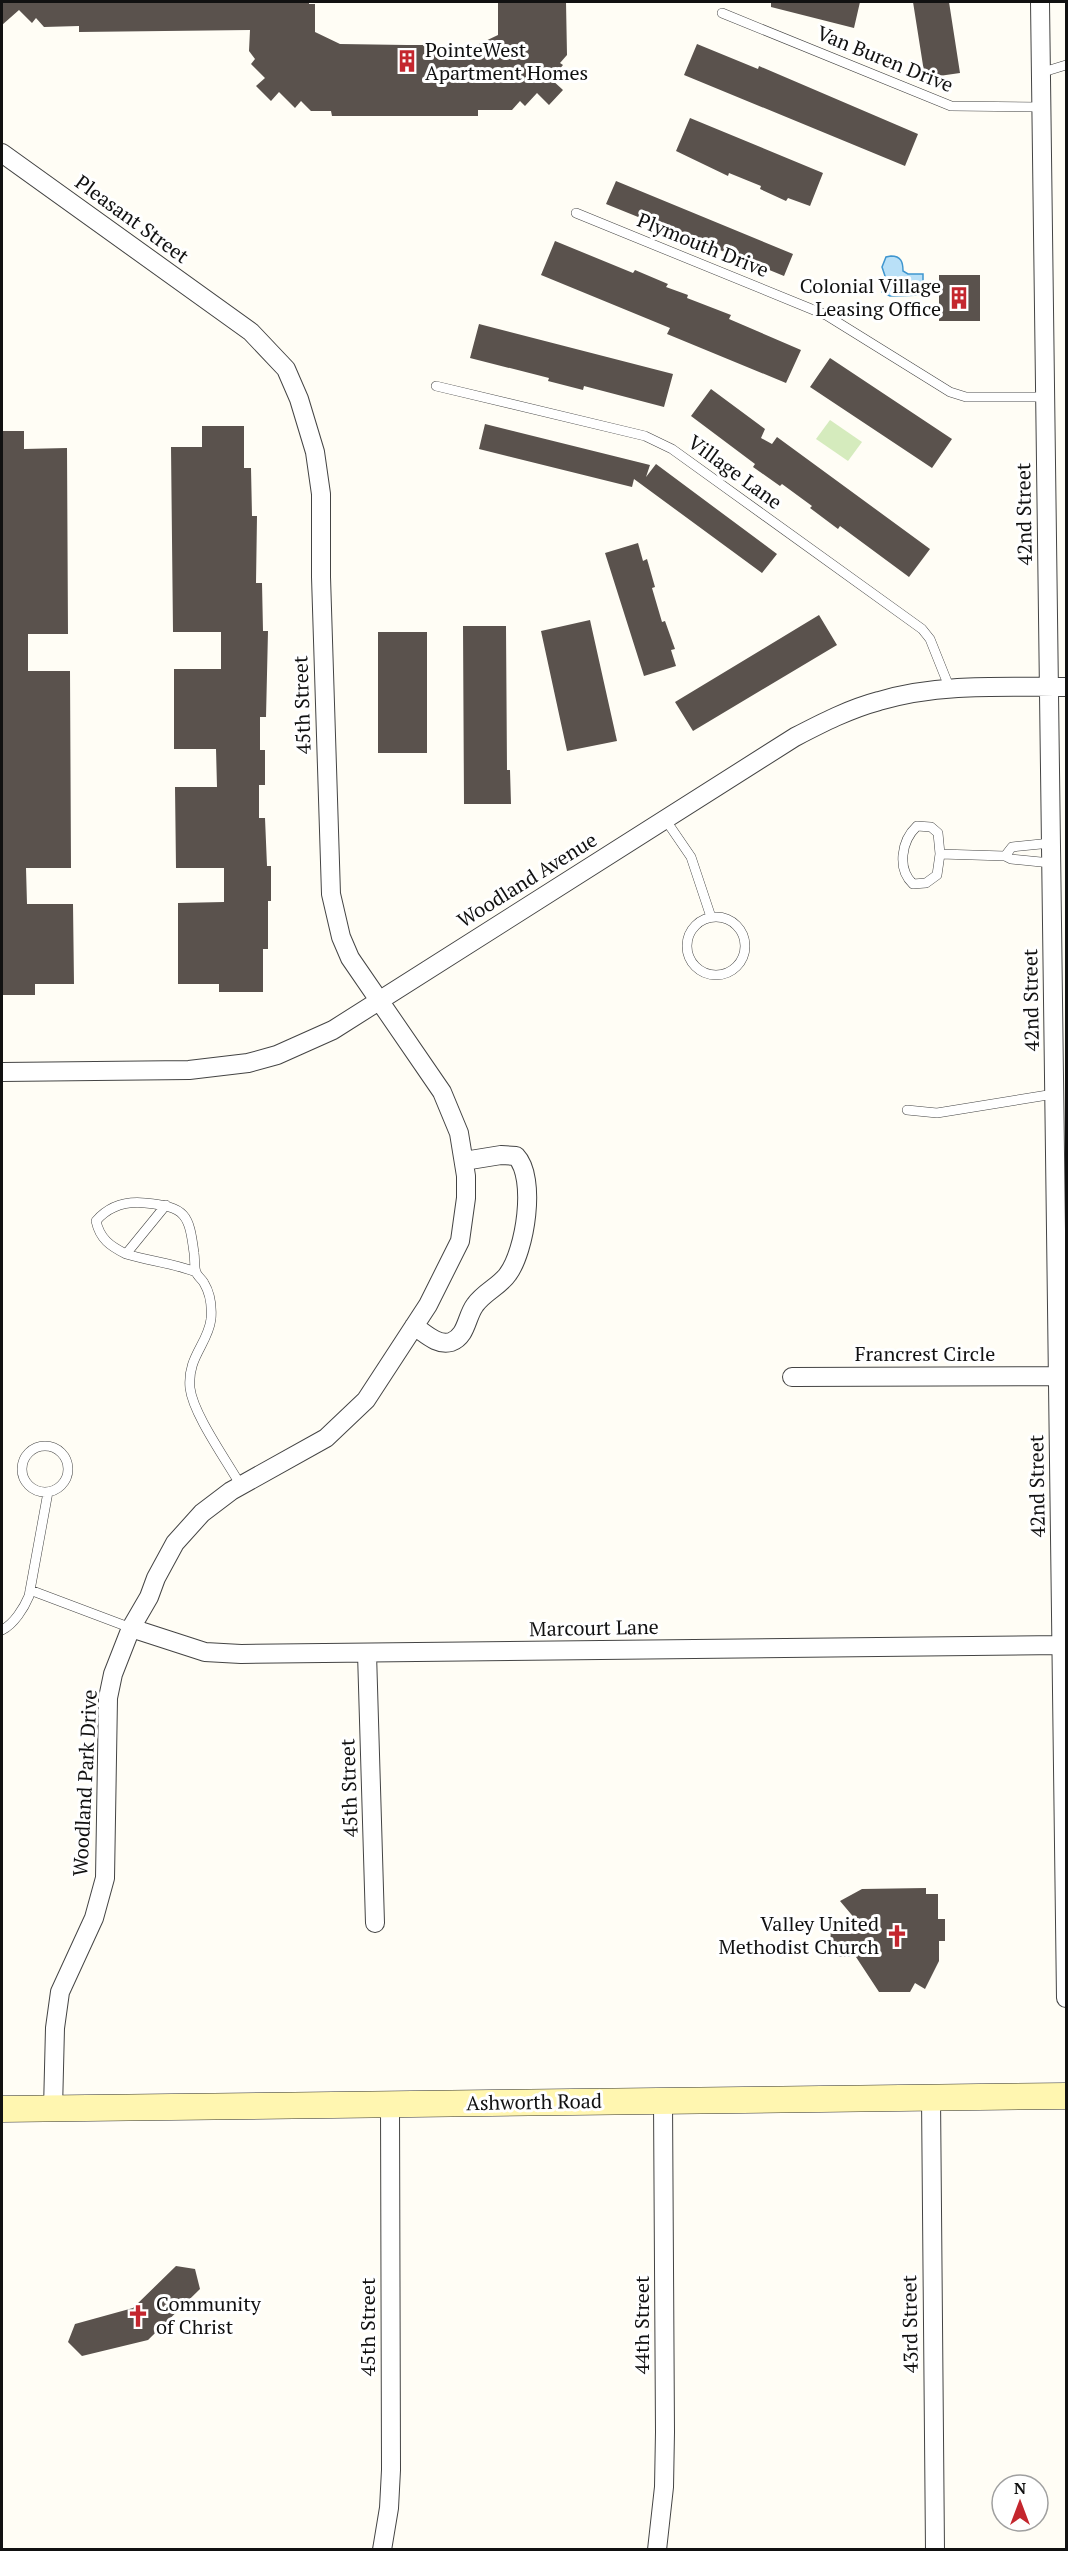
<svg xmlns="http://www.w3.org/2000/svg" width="1068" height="2551" viewBox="0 0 1068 2551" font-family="'PT Serif',serif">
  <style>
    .green { fill: #d5ebbd }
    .water { fill: #b9e0f7; stroke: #3f96cf; stroke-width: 1.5 }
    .building { fill: #5a524d }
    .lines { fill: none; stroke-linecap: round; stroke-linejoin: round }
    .lane-casing { stroke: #444; stroke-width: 10 }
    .street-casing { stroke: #444; stroke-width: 20 }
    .secondary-casing { stroke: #333; stroke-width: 27 }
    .lane { stroke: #fff; stroke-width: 9 }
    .street { stroke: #fff; stroke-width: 18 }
    .secondary { stroke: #fff6b0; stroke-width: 26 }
    .labels { text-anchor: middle; stroke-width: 6; stroke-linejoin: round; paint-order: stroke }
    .poi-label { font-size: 20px; fill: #111; stroke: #fff; text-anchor: start }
    .street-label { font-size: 20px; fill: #111; stroke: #fff }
  </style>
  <rect width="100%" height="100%" fill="#fffdf5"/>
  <!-- green -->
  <path class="green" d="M830,420L862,442L848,461L816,439Z"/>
  <!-- water -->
  <path class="water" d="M891,256C901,256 903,262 903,271L908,274H923V295L890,296L882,292V287L886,279L882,267L886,257Z"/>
  <!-- building -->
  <path class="building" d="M2,2H309V4H315V32L340,44L407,45H477L498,35V2H566L567,55L560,63L563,65L551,79L563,90L549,105L537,93L525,106L520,101L512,110H478V116H332L331,111H311L301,101L295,108L279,92L271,101L256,86L265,78L251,64L255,59L249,51L250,30L79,32V26L44,27L36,18L32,23L19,10L2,25Z
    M771,2H860L854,28L771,7Z
    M913,2H949L960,73L925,78Z
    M697,44L758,69L759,66L918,134L905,166L684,75Z
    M690,118L823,173L810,206L788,198L786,201L760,189L761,186L729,173L728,176L676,151Z
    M616,181L793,254L784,276L606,204Z
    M555,241L633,273L635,270L668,284L666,287L688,295L687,298L731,315L729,319L801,350L786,383L667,334L670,328L541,275Z
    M939,275H980V321H939Z
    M479,324L673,374L664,407L584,386L583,390L548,381L549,378L470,358Z
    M830,358L952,439L932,468L810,387Z
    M711,389L765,429L761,438L772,444L777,437L930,549L909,577L840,526L838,529L810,508L812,506L782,484L780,486L753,467L755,464L691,416Z
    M485,424L650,465L646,477L656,464L777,554L762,573L634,479L632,487L479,449Z
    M202,426H244V468H251L252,516H257L256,583H262L263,631H268L266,717H260V750H265V785H259V818H265L267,866H271V901H268V949H263V992H219V984H178V903L224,902V868H176L175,787H217L216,749H174V669H221V632H173L171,447H202Z
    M2,431H24V449L67,448L68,634H28V671H70L71,868H26L27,904H73L74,984H35V995H2Z
    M638,543L643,561L647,559L655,587L652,588L662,622L665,621L675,649L671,650L676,666L644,676L605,553Z
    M819,615L837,645L693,731L675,702Z
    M590,620L617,741L567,751L541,631Z
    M463,626H506L507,770H510L511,804H464Z
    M378,632H427V753H378Z
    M926,1888V1894H938V1919H945V1941H939V1961L925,1989L915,1983L910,1992H879L856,1957H830L831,1922L856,1920L840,1901L862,1889Z
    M176,2266L195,2269L200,2289L148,2340L82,2356L68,2342L75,2324L133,2308Z"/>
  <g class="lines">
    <!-- lane casing -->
    <g class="lane-casing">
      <path id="lane" d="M722,13L951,106L1041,107
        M1040,73L1066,65
        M576,213L826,315L950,392L966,397H1045
        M436,386L645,436L672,449L922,629L930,639L950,689
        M665,819L691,857L711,917
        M940,854L938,833L931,827L917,826C901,841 897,869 913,884L926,883L937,875L940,854L1005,856L1011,859L1051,863
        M1005,856L1012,847L1051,843
        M687 946a29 29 0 1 1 58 0a29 29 0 1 1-58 0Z
        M907,1110L937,1113L1054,1094
        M166,1205L126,1254C149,1261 173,1263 196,1272
        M126,1254C110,1246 100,1239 96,1221C109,1206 125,1201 145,1203C186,1207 189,1214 194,1253C195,1259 194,1267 196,1272C197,1276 202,1279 204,1283C210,1293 212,1307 211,1319C208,1344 187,1357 190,1388C193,1414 227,1461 241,1486
        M22 1469a23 23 0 1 1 46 0a23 23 0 1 1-46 0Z
        M30,1590L131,1628
        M2,1630C14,1624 24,1608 29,1596L48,1492"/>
    </g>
    <!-- street casing -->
    <g class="street-casing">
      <path id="street" d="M1040,2L1066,1998
        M2,153L251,332L286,369L299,399L315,452L321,494V577L331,894L341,937L350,958L442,1092L459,1133L466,1176V1198L460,1241L428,1305L366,1400L326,1438L231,1491L202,1513L175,1543L156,1578L149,1597L131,1628L113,1674L108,1698L105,1878L94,1918L60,1992L55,2028L53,2109
        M2,1072L189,1070L248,1063L277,1055L333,1030L795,737C822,723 849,709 879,701C939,683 1005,687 1066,687
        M414,1326C425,1333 437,1346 451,1342C467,1336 466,1317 475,1305C484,1292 500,1286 508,1274C525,1251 537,1178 516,1156L501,1155L464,1161
        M792,1377L1058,1376
        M131,1628L205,1652L241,1654L1062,1645
        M367,1653L375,1923
        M931,2097L935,2550
        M382,2550L389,2508L391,2470L390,2104
        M657,2550L664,2487L665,2432L663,2101"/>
    </g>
    <!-- secondary casing -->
    <g class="secondary-casing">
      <path id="secondary" d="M2,2109L1066,2096"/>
    </g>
    <!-- lane -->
    <use href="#lane" class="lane"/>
    <!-- street -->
    <use href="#street" class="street"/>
    <!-- secondary -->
    <use href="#secondary" class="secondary"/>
  </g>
  <!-- icons -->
  <defs>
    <g id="building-bare" transform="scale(1.8)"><path d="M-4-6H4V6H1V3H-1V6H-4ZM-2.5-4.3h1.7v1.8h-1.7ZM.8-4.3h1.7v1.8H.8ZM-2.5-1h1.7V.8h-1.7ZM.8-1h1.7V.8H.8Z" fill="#c4262e" stroke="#fff" stroke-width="2.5" paint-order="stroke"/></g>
    <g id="church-bare" transform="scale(1.8)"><path d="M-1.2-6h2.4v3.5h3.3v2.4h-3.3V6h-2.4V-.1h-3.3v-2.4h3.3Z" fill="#c4262e" stroke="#fff" stroke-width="2.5" paint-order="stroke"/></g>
  </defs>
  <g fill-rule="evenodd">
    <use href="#building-bare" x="407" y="61"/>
    <use href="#building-bare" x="959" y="298"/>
    <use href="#church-bare" x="897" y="1936"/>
    <use href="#church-bare" x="138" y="2316"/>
  </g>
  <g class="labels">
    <!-- poi labels -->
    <g class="poi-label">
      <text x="425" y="57">PointeWest<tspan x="425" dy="23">Apartment Homes</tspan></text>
      <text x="941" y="293" text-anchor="end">Colonial Village<tspan x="941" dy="23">Leasing Office</tspan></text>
      <text x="879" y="1931" text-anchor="end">Valley United<tspan x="879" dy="23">Methodist Church</tspan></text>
      <text x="156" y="2311">Community<tspan x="156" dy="23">of Christ</tspan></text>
    </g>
    <!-- street labels -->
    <g class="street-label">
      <text transform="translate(885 59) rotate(22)" y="7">Van Buren Drive</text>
      <text transform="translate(132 219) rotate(36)" y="7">Pleasant Street</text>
      <text transform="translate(703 245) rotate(22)" y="7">Plymouth Drive</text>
      <text transform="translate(735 472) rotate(36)" y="7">Village Lane</text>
      <text transform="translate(1024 514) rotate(-91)" y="7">42nd Street</text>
      <text transform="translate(302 705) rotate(-92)" y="7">45th Street</text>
      <text transform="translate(527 880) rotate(-32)" y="7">Woodland Avenue</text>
      <text transform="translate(1031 1000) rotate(-91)" y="7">42nd Street</text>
      <text x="925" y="1361">Francrest Circle</text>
      <text transform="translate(1037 1486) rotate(-91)" y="7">42nd Street</text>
      <text transform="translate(594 1628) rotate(-1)" y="7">Marcourt Lane</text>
      <text transform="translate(85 1783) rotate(-87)" y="7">Woodland Park Drive</text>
      <text transform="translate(349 1788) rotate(-92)" y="7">45th Street</text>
      <text transform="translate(534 2102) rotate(-1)" y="7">Ashworth Road</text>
      <text transform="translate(910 2324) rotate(-91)" y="7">43rd Street</text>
      <text transform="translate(642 2325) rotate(-90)" y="7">44th Street</text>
      <text transform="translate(368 2327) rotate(-90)" y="7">45th Street</text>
    </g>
  </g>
  <!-- border -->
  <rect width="1068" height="2551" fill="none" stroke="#111111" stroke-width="6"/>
  <!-- north arrow -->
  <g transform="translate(1020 2503)"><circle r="28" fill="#ffffff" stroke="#a0a0a0" stroke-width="1.5"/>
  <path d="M0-4.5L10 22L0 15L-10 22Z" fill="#c4262e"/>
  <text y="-9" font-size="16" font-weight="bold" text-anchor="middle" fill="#111111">N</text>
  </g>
</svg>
